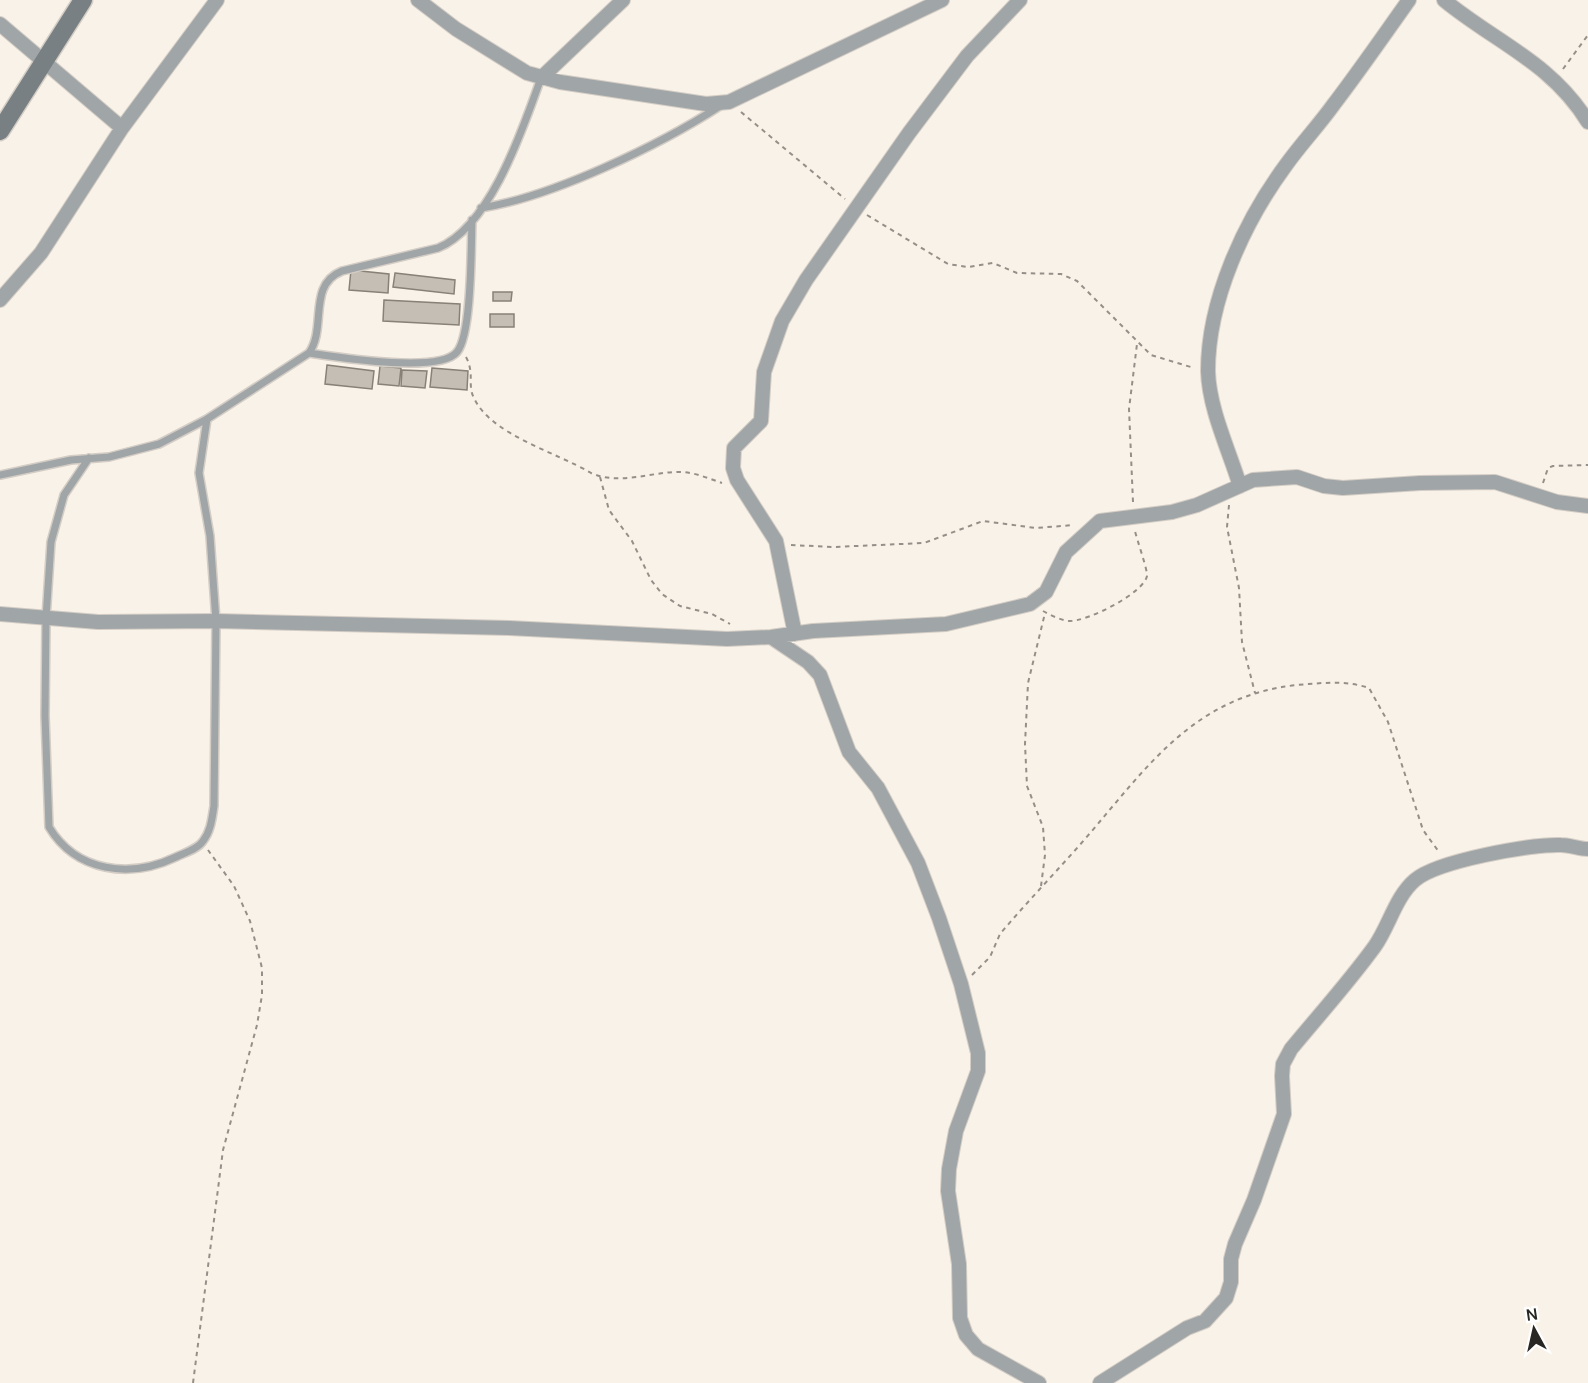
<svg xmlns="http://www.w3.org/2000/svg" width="1588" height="1383" viewBox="0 0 1588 1383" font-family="Manrope,sans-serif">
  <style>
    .building { fill: #c5beb4; stroke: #878177; stroke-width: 1.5 }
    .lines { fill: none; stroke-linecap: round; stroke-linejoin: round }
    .lane-casing { stroke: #d4cdc5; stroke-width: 10 }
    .street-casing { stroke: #d4cdc5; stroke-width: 16 }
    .secondary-casing { stroke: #d4cdc5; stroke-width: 21 }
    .path { stroke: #948f88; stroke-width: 2; stroke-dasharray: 4.5 4.5; stroke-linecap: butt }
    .lane { stroke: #a0a5a8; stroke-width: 7 }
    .street { stroke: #a0a5a8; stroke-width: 14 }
    .secondary { stroke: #788084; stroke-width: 18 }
  </style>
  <rect width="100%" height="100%" fill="#f9f2e8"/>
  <!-- building -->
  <path class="building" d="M351,270L389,274L388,293L349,290Z
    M395,273L455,280L454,294L393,287Z
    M493,292H512L511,301H493Z
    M384,300L460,304L459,325L383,321Z
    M490,314H514V327H490Z
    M327,365L374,371L372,389L325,384Z
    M380,366L401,368L399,386L378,384Z
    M432,368L468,371L467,390L430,387Z
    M402,370L427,371L425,388L401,386Z"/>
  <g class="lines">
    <!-- lane casing -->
    <g class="lane-casing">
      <path id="lane" d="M481,208C552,197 660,145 720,106
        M309,353C336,357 439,374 457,352C472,334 471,246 472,220
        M89,458L64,495L51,542L46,618L45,716L49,827C76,872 130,879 176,857C184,853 198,849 203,841C211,831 212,818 214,806L216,621L210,536L199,473L207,419
        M0,475L71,460L109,457L159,444L207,419L309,353C327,328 307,285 342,271L438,248C491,226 523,128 541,78"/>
    </g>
    <!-- street casing -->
    <g class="street-casing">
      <path id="street" d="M418,0L456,29L527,73L560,82L706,104L729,102L942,0
        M1444,0C1495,42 1551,62 1588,122
        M0,24L122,128
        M541,78L623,0
        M0,300L41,253L122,128L217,0
        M1240,486C1229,450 1209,409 1208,371C1208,300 1244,222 1286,165C1301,144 1319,125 1334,104C1360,70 1384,35 1409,0
        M0,614L98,622L216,621L509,628L727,639L771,637L813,631L946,624L1030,604L1046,592L1066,552L1100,521L1172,512L1197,505L1253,480L1297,477L1324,486L1343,488L1420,483L1495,482L1557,502L1588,506
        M795,634L776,541L737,480L733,468L734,448L761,421L764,372L782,321L806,280L909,133L967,56L1020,0
        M771,637L808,662L820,675L849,752L878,788L918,863L939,918L961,984L978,1053V1071L956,1131L949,1169L948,1191L959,1264L960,1318L966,1335L978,1349L1039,1383
        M1100,1383L1187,1328L1205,1321L1226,1298L1231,1282V1259L1235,1244L1254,1200L1284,1114L1282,1076L1283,1064L1291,1049C1319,1015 1349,982 1375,946C1389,926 1396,896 1415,880C1437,861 1531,844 1561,845C1570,845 1579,849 1588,849"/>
    </g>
    <!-- secondary casing -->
    <g class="secondary-casing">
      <path id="secondary" d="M0,131L83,0"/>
    </g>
    <!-- path -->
    <path class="path" d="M1563,69L1588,35
      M741,112L845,199
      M867,215L948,264L968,267L993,263L1017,273L1061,274L1077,281L1151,355L1194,368
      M466,357C475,374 467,385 474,398C491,435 556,452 591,473C618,485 648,473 676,472C692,471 707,478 722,483
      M600,477L609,510L632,541L651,580L662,594L680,606L712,614L730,624
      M1543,483L1548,468L1553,466L1588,465
      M1133,502L1129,409L1137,344
      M1229,505L1227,527L1239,588L1242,642L1255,693
      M791,545L834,547L924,543L983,521L1036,528L1074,525
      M1043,611C1050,615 1060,620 1069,621C1086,622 1143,594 1147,576C1148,571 1137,540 1135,531
      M1041,886L1045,855L1043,827L1027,786L1025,744L1028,683L1045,613
      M972,975L990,957L1000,934C1027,902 1057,871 1085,839C1148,766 1194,696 1297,685C1322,683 1345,680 1369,688L1388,722L1423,830L1439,852
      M193,1383L223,1150L257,1025L262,995V968L250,921L234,886L208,850"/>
    <!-- lane -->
    <use href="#lane" class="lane"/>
    <!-- street -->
    <use href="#street" class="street"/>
    <!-- secondary -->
    <use href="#secondary" class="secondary"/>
  </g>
  <!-- north arrow -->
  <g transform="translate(1534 1329) rotate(352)" stroke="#ffffff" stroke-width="4.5" paint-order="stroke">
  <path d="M0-4.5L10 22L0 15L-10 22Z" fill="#292723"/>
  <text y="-9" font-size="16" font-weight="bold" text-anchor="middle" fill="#292723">N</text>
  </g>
</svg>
